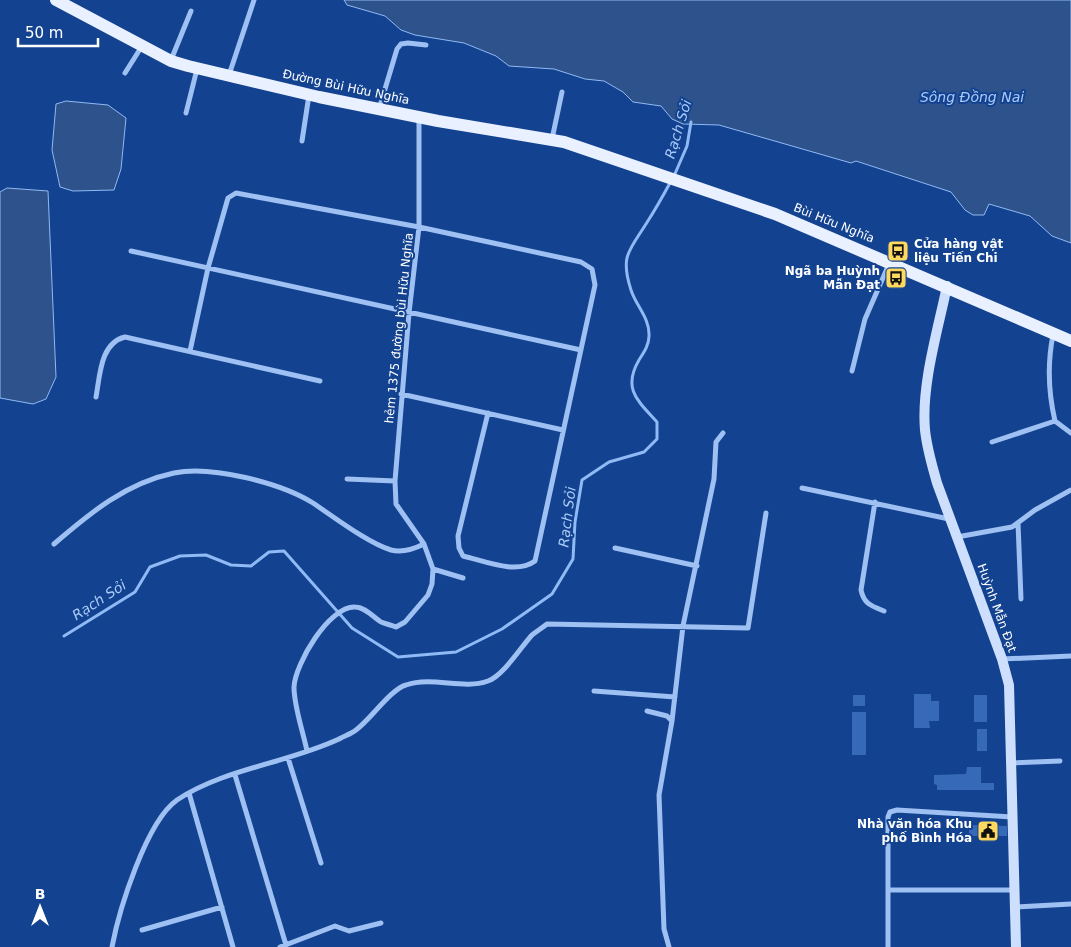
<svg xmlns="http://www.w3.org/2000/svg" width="1071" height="947" viewBox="0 0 1071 947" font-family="'DejaVu Sans',sans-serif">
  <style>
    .water { fill: #2e528c; stroke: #90baf5 }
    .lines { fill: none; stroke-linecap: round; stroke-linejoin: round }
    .stream { stroke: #90baf5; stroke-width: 3 }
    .building { fill: #366ab8 }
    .minor { stroke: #9ec0f2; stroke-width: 5 }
    .secondary { stroke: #cddffc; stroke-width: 10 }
    .primary { stroke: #e9f0ff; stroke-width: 12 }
    .labels { text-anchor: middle; stroke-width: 4; stroke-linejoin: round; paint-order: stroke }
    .street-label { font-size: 12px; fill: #fff; stroke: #134390 }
    .poi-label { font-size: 12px; font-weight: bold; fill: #fff; stroke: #134390; text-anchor: end }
    .water-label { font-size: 14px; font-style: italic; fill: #aacaf9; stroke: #134390 }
  </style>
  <rect width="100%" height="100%" fill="#134390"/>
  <!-- water -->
  <path class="water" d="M344,0H1071V243L1052,236L1030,216L989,204L984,215H973L965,210L951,192L856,161L851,163L719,125L683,124L672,119L661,106L633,102L623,92L604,81L585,79L554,69L509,66L496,56L464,43L415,35L401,30L385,16L347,5Z
    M66,101L108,105L126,118L121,169L114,190L73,191L60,187L52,150L56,104Z
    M7,188L48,191L56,377L46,399L33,404L0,398V192Z"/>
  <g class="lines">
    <!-- stream -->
    <path class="stream" d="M674,176L687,146L691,122
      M64,636L135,592L150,567L180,556L206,555L231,565L251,566L269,552L284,551L352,628L398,657L456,652L502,629L552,594L573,559L575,522L582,480L609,462L644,452L657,439V422C638,401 622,389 639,360C644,352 649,345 649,336C650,318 636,306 631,290C620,256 629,251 646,224C655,210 663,196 671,181"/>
  </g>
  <!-- building -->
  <path class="building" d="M914,694H931V701H939V721H929L930,728H914Z
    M853,695H865V706H853Z
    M974,695H987V722H974Z
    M852,712H866V755H852Z
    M977,729H987V751H977Z
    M967,767H981V783H994V790H937V785L934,784V775L966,774Z
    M969,825L1007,826V836H969Z"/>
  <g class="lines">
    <!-- minor -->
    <path class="minor" d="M171,60L191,11
      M125,73L142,46
      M229,75L254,0
      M379,109L397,49L401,44L408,43L426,45
      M186,113L197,69
      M552,139L562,92
      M302,141L309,95
      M131,251L581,350
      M1053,335C1047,365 1048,391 1055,421L1071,433
      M190,351L208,268L228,198L236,193L419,227L581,262L592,269L595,285L535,561C516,575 485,561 463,556L459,548L458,536L488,413
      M852,371L865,319L889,264
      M401,394L563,430
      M96,397C100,376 100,343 125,337L320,381
      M992,442L1055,421
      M347,479L395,481
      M802,488L949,519
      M875,502L861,590C864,604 871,606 884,611
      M1018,523L1021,599
      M957,537L1012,527L1035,510L1071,490
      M54,544C90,513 126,483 174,473C211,465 281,483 313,503C334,517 368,543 391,550C402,553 414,549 424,544
      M615,548L697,566
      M433,569L463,578
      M1002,659L1071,656
      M594,691L675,697
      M647,711L667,716L672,721
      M307,751C303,731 294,707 294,687C295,664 329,606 355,607C365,607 373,617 381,622C386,624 391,625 396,627L405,622L428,595L432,584L433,569L424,544L396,504L395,481L409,313L419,227V118
      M288,758L321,863
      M1011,763L1060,761
      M235,775L286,945
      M189,793L233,947
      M888,890H1014
      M1015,907L1071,904
      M142,930L222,907
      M112,947C119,910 146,822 177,800C223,769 288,763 339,739C344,736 351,734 356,730C370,720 391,689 406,685C433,676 463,690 488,681C503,676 521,647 532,635C537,631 542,628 547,624L748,628L766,513
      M280,947L335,926L349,931L381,923
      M669,947L664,929L659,795L672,721L683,626L714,479L716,442L723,433
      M888,947V817L890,812L897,810L1012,817"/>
    <!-- secondary -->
    <path class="secondary" d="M947,286C938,330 921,385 925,430C927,449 932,465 937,483L1002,659L1009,685L1016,947"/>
    <!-- primary -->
    <path class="primary" d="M56,0L171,61L188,66L319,97L438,121L564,142L775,214L1071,341"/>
  </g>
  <!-- icons -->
  <defs>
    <g id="bus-square" transform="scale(1.125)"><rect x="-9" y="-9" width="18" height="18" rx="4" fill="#ffd95f" stroke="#134390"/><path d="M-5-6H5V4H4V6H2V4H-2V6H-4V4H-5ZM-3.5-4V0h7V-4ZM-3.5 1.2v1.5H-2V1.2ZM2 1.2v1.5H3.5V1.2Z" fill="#111"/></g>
    <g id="civic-square" transform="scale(1.125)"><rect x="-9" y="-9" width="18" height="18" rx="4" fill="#ffd95f" stroke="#134390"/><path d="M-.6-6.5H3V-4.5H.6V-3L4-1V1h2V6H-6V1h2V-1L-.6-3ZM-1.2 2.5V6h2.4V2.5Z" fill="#111"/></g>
  </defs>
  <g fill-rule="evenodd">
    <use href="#bus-square" x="898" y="251"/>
    <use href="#bus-square" x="896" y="278"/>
    <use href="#civic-square" x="988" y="831"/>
  </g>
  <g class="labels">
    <!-- street labels -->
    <g class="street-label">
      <text transform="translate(346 87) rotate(12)" y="4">Đường Bùi Hữu Nghĩa</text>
      <text transform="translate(834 223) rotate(22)" y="4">Bùi Hữu Nghĩa</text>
      <text transform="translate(399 328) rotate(-84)" y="4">hẻm 1375 đường bùi Hữu Nghĩa</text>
      <text transform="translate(997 608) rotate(70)" y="4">Huỳnh Mẫn Đạt</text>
    </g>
    <!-- poi labels -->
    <g class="poi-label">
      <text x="914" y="248" text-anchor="start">Cửa hàng vật<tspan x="914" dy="14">liệu Tiến Chi</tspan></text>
      <text x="880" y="275">Ngã ba Huỳnh<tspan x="880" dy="14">Mẫn Đạt</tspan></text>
      <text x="972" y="828">Nhà văn hóa Khu<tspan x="972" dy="14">phố Bình Hóa</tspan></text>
    </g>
    <!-- water labels -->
    <g class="water-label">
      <text x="972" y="102">Sông Đồng Nai</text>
      <text transform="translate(678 129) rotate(-73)" y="5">Rạch Sỏi</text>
      <text transform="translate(567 517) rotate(-83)" y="5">Rạch Sỏi</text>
      <text transform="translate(99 600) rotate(-33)" y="5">Rạch Sỏi</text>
    </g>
  </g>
  <!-- north arrow -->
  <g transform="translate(40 907)" stroke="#134390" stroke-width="4" paint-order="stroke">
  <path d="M0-4L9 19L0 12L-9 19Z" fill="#ffffff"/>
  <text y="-8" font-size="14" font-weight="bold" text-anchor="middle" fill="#ffffff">B</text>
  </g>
  <!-- scale -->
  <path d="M18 38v8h80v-8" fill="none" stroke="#ffffff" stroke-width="2.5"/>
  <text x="25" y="38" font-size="15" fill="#ffffff" stroke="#134390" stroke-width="4" paint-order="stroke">50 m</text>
</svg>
